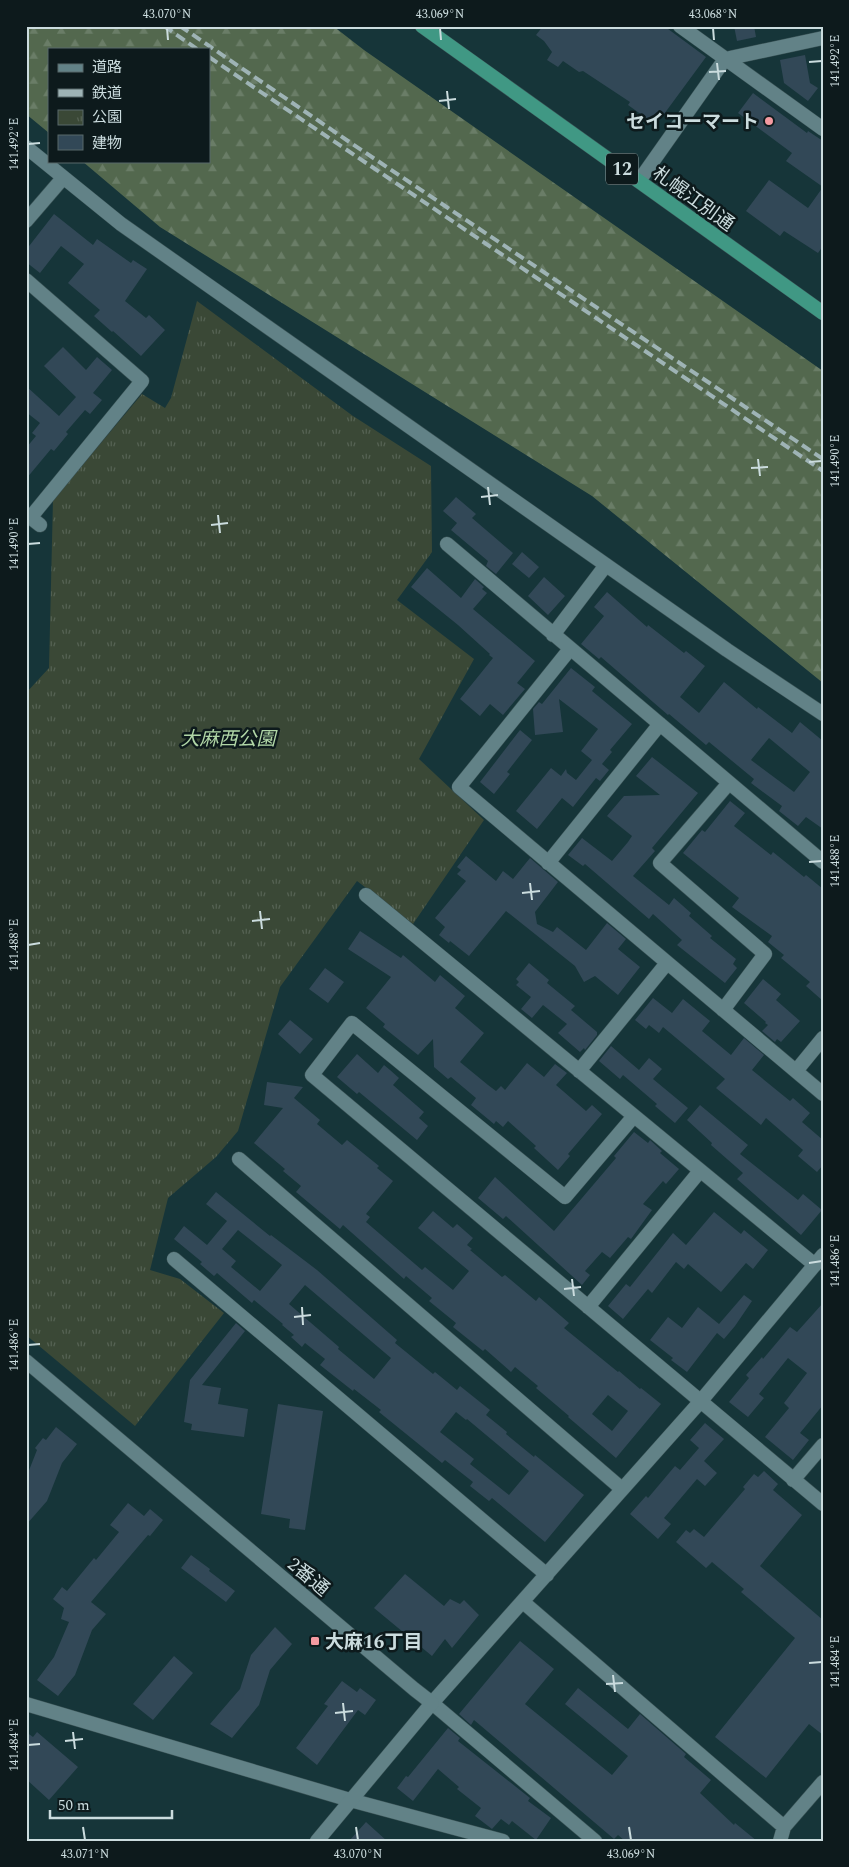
<svg xmlns="http://www.w3.org/2000/svg" width="849" height="1867" viewBox="0 0 849 1867" font-family="Spectral,'Noto Sans JP',serif">
  <style>
    .forest { fill: url(#forest-firs) }
    .park { fill: url(#park-tufts) }
    .building { fill: #324857; fill-rule: evenodd }
    .lines { fill: none; stroke-linecap: round; stroke-linejoin: round }
    .minor-casing { stroke: #395255; stroke-width: 15 }
    .tertiary-casing { stroke: #395255; stroke-width: 15 }
    .trunk-casing { stroke: #395255; stroke-width: 15 }
    .minor { stroke: #628287; stroke-width: 14 }
    .tertiary { stroke: #628287; stroke-width: 14 }
    .trunk { stroke: #409884; stroke-width: 14 }
    .rail { stroke: #9eb3b5; stroke-width: 4; stroke-dasharray: 10 5; stroke-linecap: butt }
    .ticks { fill: none; stroke: #cbdcde; stroke-width: 2 }
    .poi-dot { fill: #f49aa1; stroke: #0d1a1c; stroke-width: 2 }
    .labels { text-anchor: middle; stroke-width: 5; stroke-linejoin: round; paint-order: stroke }
    .shield { fill: #0d1a1c; stroke: #92a2a4; stroke-width: 1 }
    .shield-label { font-size: 18px; font-weight: bold; fill: #cbdcde }
    .poi-label { font-size: 19px; font-weight: bold; fill: #cbdcde; stroke: #0d1a1c; text-anchor: end }
    .street-label { font-size: 19px; fill: #cbdcde; stroke: #0d1a1c }
    .park-label { font-size: 19px; font-style: italic; fill: #b0d6a6; stroke: #0d1a1c }
    .neatline { fill: none; stroke: #cbdcde; stroke-width: 2 }
    .ticks-label { font-size: 12px; text-anchor: middle; fill: #cbdcde }
  </style>
  <defs>
    <pattern id="forest-firs" width="22" height="20" patternUnits="userSpaceOnUse" patternTransform="scale(1.25)"><rect width="22" height="20" fill="#53684e"/><path d="M5 1l3.5 6h-7zM16 11l3.5 6h-7z" fill="#6a7d67"/></pattern>
    <pattern id="park-tufts" width="24" height="20" patternUnits="userSpaceOnUse" patternTransform="scale(1.25)"><rect width="24" height="20" fill="#3a4836"/><path d="M3 7l-1-3M5 7V3M7 7l1-3M15 17l-1-3M17 17v-4M19 17l1-3" fill="none" stroke="#556253"/></pattern>
  </defs>
  <rect width="100%" height="100%" fill="#163539"/>
  <!-- forest -->
  <path class="forest" d="M26,26H333L364,50L823,371V683L592,496L160,227L82,161H209V49H49V133L26,114Z"/>
  <!-- park -->
  <path class="park" d="M197,301L353,416L431,466L432,552L397,600L474,659L419,759L484,820L413,924L357,881L280,987L238,1131L216,1157L168,1198L150,1270L180,1279L224,1313L135,1426L26,1335V693L49,668L53,500L142,394L165,408L171,398Z"/>
  <!-- building -->
  <path class="building" d="M543,26H664L706,57L656,125L628,105L630,102L583,71L579,72L563,61L558,67L547,60L552,52L544,41L536,35Z
    M734,26H754L756,37L737,41Z
    M805,55L810,83L818,88L808,101L784,83L780,60Z
    M753,93L807,133L808,131L823,141V246L818,253L784,231L780,236L746,211L769,180L808,208L823,187L786,161L792,153L738,113Z
    M54,214L93,245L97,239L131,263L133,260L147,269L125,301L146,318L149,315L165,330L141,356L113,331L112,332L94,316L100,310L68,283L84,264L61,246L40,273L26,262V250Z
    M63,347L86,370L97,357L112,370L93,393L102,400L90,414L85,410L66,432L68,434L54,451L51,449L26,479V448L36,436L32,433L40,423L26,412V386L59,416L76,397L44,366Z
    M456,497L476,514L472,518L513,553L496,574L486,566L488,561L451,530L457,523L443,511Z
    M522,552L539,567L529,578L512,564Z
    M427,568L461,598L475,579L484,587L482,589L487,593L473,609L535,661L517,683L525,689L503,715L490,704L480,716L460,699L493,658L489,655L490,654L458,625L411,587Z
    M544,577L565,596L548,615L528,596Z
    M607,592L647,627L648,625L684,653L686,651L705,666L680,697L699,713L724,682L757,709L758,707L792,733L800,722L823,741V829L806,817L798,826L779,811L782,806L751,783L754,779L709,742L706,745L669,714L668,715L601,657L599,659L581,644L604,616L594,607ZM769,738L810,772L794,792L751,760Z
    M571,668L595,687L592,691L632,724L610,750L612,752L602,764L609,770L600,781L596,778L573,807L562,798L537,829L516,811L551,768L561,776L566,769L567,773L576,780L592,760L581,751L598,729L559,699L563,732L535,735L533,709L539,702L542,704Z
    M520,730L532,740L507,772L510,774L494,794L480,782Z
    M652,757L698,793L652,848L655,851L633,876L669,905L674,898L691,913L689,916L712,936L710,938L736,959L733,964L737,968L725,983L677,945L682,940L653,914L649,919L585,864L583,866L568,855L582,838L612,861L628,842L632,836L607,816L624,796L660,795L636,776Z
    M730,801L745,813L734,826L771,855L773,852L804,877L806,875L823,889V1001L806,986L810,982L781,958L784,955L768,942L772,936L732,907L739,898L683,853L702,830L705,832Z
    M466,856L496,881L503,871L513,879L530,858L558,882L535,912L537,924L553,932L557,927L586,950L607,923L626,939L618,949L640,967L618,995L595,976L584,982L575,966L506,911L469,956L450,941L449,943L439,935L445,927L435,918L466,881L457,874L461,870L457,867Z
    M360,931L401,958L403,955L435,982L440,975L465,996L455,1008L484,1033L460,1062L488,1085L496,1091L501,1086L505,1090L527,1063L544,1077L555,1064L567,1073L556,1085L586,1111L592,1105L602,1114L568,1154L570,1156L558,1170L534,1148L536,1146L508,1121L503,1127L496,1121L494,1124L471,1105L476,1098L451,1077L448,1079L434,1067L433,1039L418,1055L383,1027L385,1024L366,1008L391,977L348,949Z
    M529,963L549,980L547,983L575,1006L571,1010L597,1032V1035L585,1050L584,1048L580,1052L558,1033L567,1024L543,1005L532,1018L521,1009L531,997L516,985L519,982L516,979Z
    M325,968L344,982L328,1003L309,989Z
    M763,979L781,994L776,1000L800,1021L781,1042L777,1039L775,1042L762,1031L768,1025L765,1023L766,1022L744,1003Z
    M653,998L672,1013L683,999L710,1021L702,1031L731,1055L744,1038L764,1055L752,1070L790,1101L793,1098L810,1113L802,1122L823,1140V1165L817,1172L798,1156L803,1150L766,1118L761,1125L716,1088L725,1079L663,1027L659,1033L649,1025L646,1029L635,1020Z
    M290,1020L313,1039L300,1054L278,1034Z
    M611,1046L639,1070L649,1058L662,1069L653,1079L688,1108L675,1123L655,1106L657,1104L623,1075L620,1079L599,1061Z
    M357,1054L378,1073L384,1065L390,1070L399,1078L393,1085L424,1112L419,1118L428,1126L417,1140L359,1092L357,1094L337,1077Z
    M267,1082L303,1087L294,1098L320,1120L317,1124L342,1145L347,1140L379,1166L377,1168L393,1181L366,1214L370,1217L366,1222L422,1270L425,1267L453,1290L469,1271L418,1228L433,1211L453,1228L457,1224L473,1238L467,1245L472,1249L470,1250L502,1277L505,1275L536,1301L539,1297L569,1323L564,1328L618,1372L619,1371L640,1389L641,1388L661,1404L616,1458L568,1417L569,1416L536,1388L538,1386L515,1367L511,1372L485,1349L483,1351L453,1327L456,1323L429,1301L432,1298L406,1276L404,1279L343,1225L340,1229L296,1192L301,1186L283,1171L285,1169L254,1143L283,1108L264,1105ZM608,1395L628,1411L612,1431L592,1414Z
    M700,1105L748,1145L740,1154L798,1200L803,1194L822,1210L801,1235L737,1179L743,1173L711,1145L712,1143L687,1120Z
    M634,1132L648,1143L650,1140L662,1151L660,1153L679,1169L666,1184L663,1181L643,1204L652,1210L631,1239L628,1237L610,1258L602,1252L585,1271L590,1275L582,1285L506,1216L503,1219L478,1198L495,1177L554,1231L616,1158L614,1156Z
    M216,1192L270,1236L271,1235L317,1270L397,1340L395,1343L433,1374L435,1372L457,1390L460,1386L490,1410L486,1415L507,1432L506,1434L534,1457L535,1455L584,1495L545,1542L492,1498L489,1501L470,1486L473,1482L445,1460L442,1463L379,1412L381,1410L354,1389L353,1391L320,1365L325,1359L305,1343L302,1347L291,1337L294,1335L282,1325L283,1324L254,1300L252,1303L217,1273L214,1276L200,1264L202,1262L174,1239L184,1226L207,1245L227,1221L206,1204ZM238,1230L282,1265L260,1291L231,1267L236,1261L222,1249ZM305,1285L391,1358L374,1379L338,1349L339,1347L289,1304ZM456,1412L466,1420L467,1419L529,1471L509,1495L470,1464L474,1459L440,1432Z
    M714,1212L741,1234L744,1230L768,1250L753,1269L746,1263L721,1292L688,1264L684,1269L676,1262L652,1293L648,1289L623,1319L608,1306L626,1284L630,1287L673,1233L686,1245Z
    M744,1295L752,1301L735,1326L724,1339L717,1333L687,1372L671,1360L673,1358L650,1340L668,1317L682,1328L698,1307L719,1324Z
    M823,1303V1405L800,1433L809,1440L793,1460L765,1437L789,1408L784,1403L807,1373L788,1358L759,1394L764,1398L748,1417L729,1402L749,1378L746,1375L762,1357L763,1359L790,1327L797,1332Z
    M236,1323L245,1331L202,1385L221,1388L218,1404L248,1409L244,1437L191,1430L192,1424L184,1422L190,1380Z
    M278,1404L323,1411L305,1530L289,1528L290,1519L261,1514Z
    M705,1423L724,1439L704,1461L717,1473L705,1486L697,1479L664,1518L671,1524L658,1539L630,1514L646,1496L648,1498L675,1466L680,1470L699,1448L690,1440Z
    M56,1427L77,1444L62,1463L47,1501L26,1525V1478L37,1450L35,1448L43,1438L46,1440Z
    M764,1471L778,1484L773,1490L802,1515L760,1566L823,1620V1735L809,1724L766,1778L715,1737L795,1638L741,1592L744,1589L712,1562L706,1568L676,1542L686,1530L690,1533L694,1529L704,1537L745,1489L743,1487L754,1474L758,1477Z
    M128,1503L144,1516L150,1509L163,1520L150,1536L148,1535L91,1602L106,1614L92,1630L75,1675L58,1696L37,1680L54,1657L69,1622L61,1619L64,1608L53,1599L62,1587L67,1591L94,1558L96,1560L119,1532L110,1525Z
    M191,1555L210,1569L209,1571L235,1591L226,1602L181,1568Z
    M405,1574L444,1606L450,1599L460,1604L464,1600L479,1615L452,1648L445,1639L432,1656L374,1608Z
    M275,1627L292,1644L270,1670L259,1705L232,1738L210,1724L240,1689L251,1655Z
    M520,1641L554,1669L525,1704L612,1775L628,1756L565,1704L578,1688L628,1729L640,1714L686,1754L684,1757L711,1780L700,1793L734,1825L735,1823L757,1841H625L618,1835L614,1839L474,1720L471,1725L459,1714Z
    M174,1656L193,1673L153,1720L133,1704Z
    M342,1681L357,1692L360,1688L376,1700L365,1715L358,1710L317,1765L296,1748L328,1706L324,1704Z
    M448,1728L460,1738L458,1741L530,1798L528,1801L551,1818L536,1840L512,1821L509,1825L501,1819L492,1829L475,1816L481,1808L457,1789L459,1787L438,1769L413,1801L397,1788L406,1776L408,1777Z
    M26,1732L33,1737L37,1732L78,1767L49,1800L26,1779Z
    M366,1822L387,1841H349Z"/>
  <g class="lines">
    <!-- minor casing -->
    <g class="minor-casing">
      <path id="minor" d="M680,26L823,129
        M26,147L121,224L727,650L823,714
        M639,181L725,59L823,38
        M26,221L63,178
        M26,280L142,381L30,518
        M26,514L40,525
        M447,544L823,862
        M553,635L606,565
        M570,649L459,787L823,1094
        M548,863L660,724
        M366,895L815,1265
        M723,1010L765,954L660,863L729,783
        M579,1071L667,963
        M796,1071L823,1038
        M634,1116L565,1197L352,1023L312,1075L823,1504
        M239,1159L622,1489
        M174,1259L547,1575
        M588,1307L700,1171
        M793,1480L823,1445
        M523,1602L784,1827
        M26,1704L350,1800L503,1841
        M595,1841L432,1703L700,1402L823,1255
        M780,1841L784,1827L823,1782"/>
    </g>
    <!-- tertiary casing -->
    <g class="tertiary-casing">
      <path id="tertiary" d="M26,1361L414,1689L432,1703L317,1841"/>
    </g>
    <!-- trunk casing -->
    <g class="trunk-casing">
      <path id="trunk" d="M422,26L823,313"/>
    </g>
    <!-- minor -->
    <use href="#minor" class="minor"/>
    <!-- tertiary -->
    <use href="#tertiary" class="tertiary"/>
    <!-- trunk -->
    <use href="#trunk" class="trunk"/>
    <!-- rail -->
    <path class="rail" d="M164,26L197,49
      M180,26L348,141L823,459
      M209,57L823,471"/>
  </g>
  <!-- ticks -->
  <path class="ticks" d="M167,28L168,40M440,28L441,40M713,28L714,40M809,62L822,61M717,63L719,80M709,72L726,71M447,91L449,109M439,101L456,99M28,144L40,143M758,459L760,476M809,462L822,461M751,468L768,467M488,487L490,505M481,497L498,495M218,515L220,533M211,525L228,523M28,544L40,543M809,862L822,861M530,883L532,900M522,893L540,891M260,911L262,929M252,921L270,919M28,945L40,943M809,1263L822,1261M572,1279L574,1296M564,1289L581,1287M302,1307L303,1325M294,1317L311,1315M28,1345L40,1344M809,1663L822,1662M613,1675L615,1692M606,1684L623,1683M343,1703L345,1721M335,1713L353,1711M73,1732L75,1749M65,1741L83,1739M28,1745L40,1744M83,1827L85,1840M356,1827L358,1840M629,1827L631,1840"/>
  <!-- markers -->
  <g class="poi-dot">
    <circle cx="769" cy="121" r="5"/>
    <rect x="310" y="1636" width="10" height="10" rx="2.5"/>
  </g>
  <g class="labels">
    <!-- shield labels -->
    <rect class="shield" x="606" y="153.5" width="32" height="31" rx="4"/>
    <g class="shield-label">
      <text x="622" y="175">12</text>
    </g>
    <!-- poi labels -->
    <g class="poi-label">
      <text x="759" y="128">セイコーマート</text>
      <text x="325" y="1648" text-anchor="start">大麻16丁目</text>
    </g>
    <!-- street labels -->
    <g class="street-label">
      <text transform="translate(694 198) rotate(36)" y="7">札幌江別通</text>
      <text transform="translate(309 1576) rotate(40)" y="7">2番通</text>
    </g>
    <!-- park labels -->
    <g class="park-label">
      <text x="228" y="745">大麻西公園</text>
    </g>
  </g>
  <!-- border -->
  <rect width="849" height="1867" fill="none" stroke="#0d1a1c" stroke-width="55"/>
  <!-- legend -->
  <rect x="48" y="48" width="162" height="115" fill="#0d1a1c" stroke="#59686a"/>
  <rect x="58" y="64" width="25" height="8" fill="#628287" stroke="#59686a"/>
  <text x="92" y="72" font-size="15" fill="#cbdcde">道路</text>
  <rect x="58" y="89" width="25" height="8" fill="#9eb3b5" stroke="#59686a"/>
  <text x="92" y="98" font-size="15" fill="#cbdcde">鉄道</text>
  <rect x="58" y="110" width="25" height="15" fill="url(#park-tufts)" stroke="#59686a"/>
  <text x="92" y="122" font-size="15" fill="#cbdcde">公園</text>
  <rect x="58" y="135" width="25" height="15" fill="#324857" stroke="#59686a"/>
  <text x="92" y="148" font-size="15" fill="#cbdcde">建物</text>
  <!-- scale -->
  <path d="M50 1810v8h122v-8" fill="none" stroke="#cbdcde" stroke-width="2.5"/>
  <text x="58" y="1810" font-size="15" fill="#cbdcde" stroke="#0d1a1c" stroke-width="4" paint-order="stroke">50 m</text>
  <rect x="28" y="28" width="794" height="1812" class="neatline"/>
  <g class="ticks-label">
    <text x="167" y="18">43.070°N</text>
    <text x="440" y="18">43.069°N</text>
    <text x="713" y="18">43.068°N</text>
    <text transform="translate(835 61) rotate(-90)" y="4">141.492°E</text>
    <text transform="translate(14 144) rotate(-90)" y="4">141.492°E</text>
    <text transform="translate(835 461) rotate(-90)" y="4">141.490°E</text>
    <text transform="translate(14 544) rotate(-90)" y="4">141.490°E</text>
    <text transform="translate(835 861) rotate(-90)" y="4">141.488°E</text>
    <text transform="translate(14 945) rotate(-90)" y="4">141.488°E</text>
    <text transform="translate(835 1261) rotate(-90)" y="4">141.486°E</text>
    <text transform="translate(14 1345) rotate(-90)" y="4">141.486°E</text>
    <text transform="translate(835 1662) rotate(-90)" y="4">141.484°E</text>
    <text transform="translate(14 1745) rotate(-90)" y="4">141.484°E</text>
    <text x="85" y="1858">43.071°N</text>
    <text x="358" y="1858">43.070°N</text>
    <text x="631" y="1858">43.069°N</text>
  </g>
</svg>
